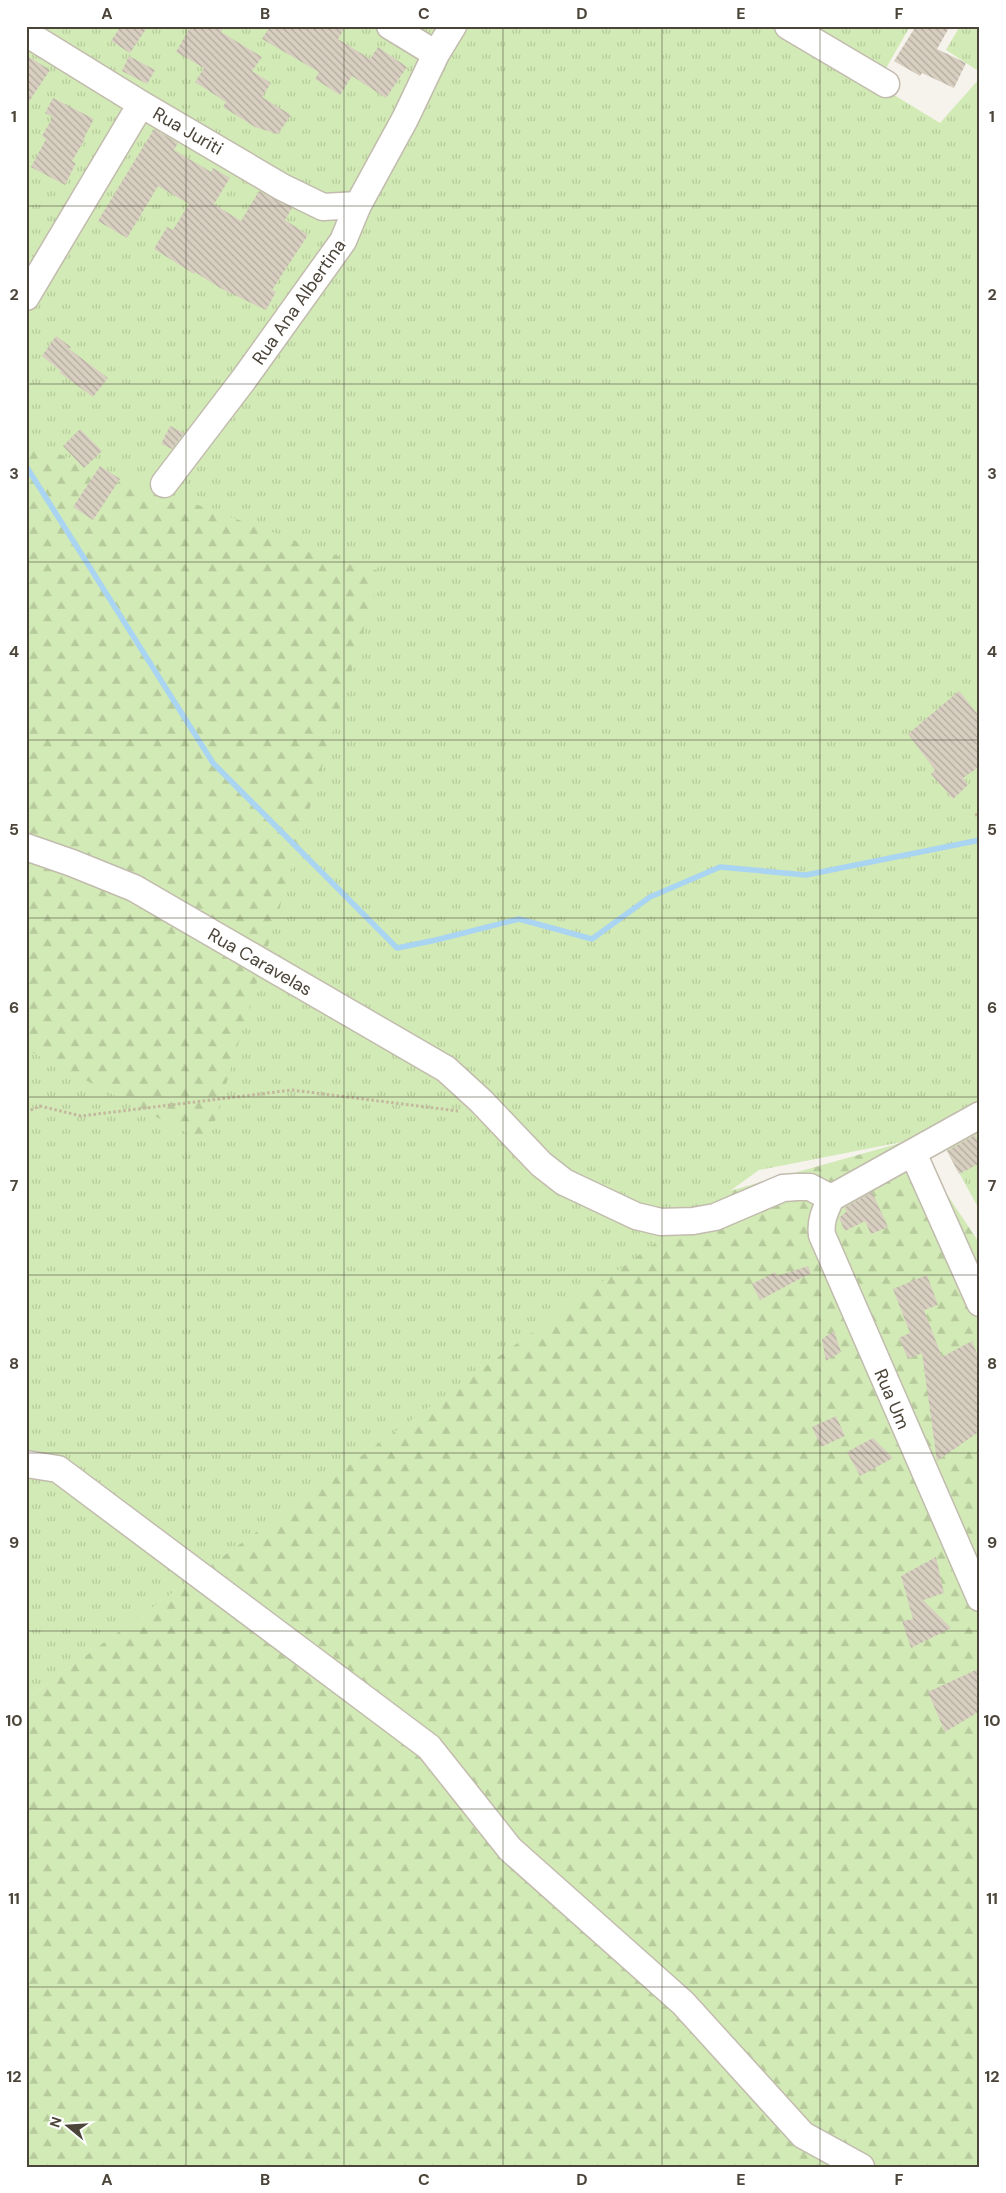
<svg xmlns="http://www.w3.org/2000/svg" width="1006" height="2193" viewBox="0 0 1006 2193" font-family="'DM Sans',sans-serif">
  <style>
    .grass { fill: url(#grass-tufts) }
    .forest { fill: url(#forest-firs) }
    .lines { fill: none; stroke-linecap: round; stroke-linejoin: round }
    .stream { stroke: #a9d4f2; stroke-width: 5.5 }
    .building { fill: url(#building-back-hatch) }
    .minor-casing { stroke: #c2bbae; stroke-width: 29 }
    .path { stroke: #c4b79f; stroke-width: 3; stroke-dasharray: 2.5 2.5; stroke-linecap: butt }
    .minor { stroke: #fff; stroke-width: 26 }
    .grid { fill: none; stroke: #4b4439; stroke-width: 1; stroke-opacity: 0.55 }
    .labels { text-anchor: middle; stroke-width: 4.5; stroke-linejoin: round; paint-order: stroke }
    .street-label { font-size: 18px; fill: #4b4439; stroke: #fff }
    .neatline { fill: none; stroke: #4b4439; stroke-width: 2 }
    .grid-label { font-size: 16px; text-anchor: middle; font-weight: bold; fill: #4b4439 }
  </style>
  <defs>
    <pattern id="grass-tufts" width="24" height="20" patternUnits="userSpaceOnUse" patternTransform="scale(1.25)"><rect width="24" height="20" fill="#d2eab5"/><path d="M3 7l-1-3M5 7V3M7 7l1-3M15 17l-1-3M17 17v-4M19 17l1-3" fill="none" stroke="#b6ca9c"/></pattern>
    <pattern id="forest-firs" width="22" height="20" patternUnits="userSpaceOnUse" patternTransform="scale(1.25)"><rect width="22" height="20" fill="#d2eab5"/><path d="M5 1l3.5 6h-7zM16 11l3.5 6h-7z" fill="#b6ca9c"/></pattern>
    <pattern id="building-back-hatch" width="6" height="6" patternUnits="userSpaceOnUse" patternTransform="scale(1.25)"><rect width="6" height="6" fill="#d8cfc1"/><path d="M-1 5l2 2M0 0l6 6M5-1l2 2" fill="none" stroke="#b1aa9e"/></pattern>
  </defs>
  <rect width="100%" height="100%" fill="#f6f3ec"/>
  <!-- grass -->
  <path class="grass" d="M26,26H781L940,123L980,78V1211L945,1147L912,1140L759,1170L26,1699Z
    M802,26H906L909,28L881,77Z
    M960,26H980V72L946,50Z"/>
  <!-- forest -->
  <path class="forest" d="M26,442L381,572L208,1144L26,1049Z
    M911,1140L980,1244V2167H26V1699L726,1192Z"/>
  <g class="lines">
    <!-- stream -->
    <path class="stream" d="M26,466L213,763L397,948L436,940L519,919L592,939L650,897L720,867L806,875L980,840"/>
  </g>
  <!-- building -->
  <path class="building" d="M121,26H148L130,53L111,41Z
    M191,26H224L221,32L262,57L252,71L271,83L262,97L291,115L278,134L255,127L223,107L226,102L195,82L204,68L176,52Z
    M270,26H346L338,39L370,59L378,47L407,67L386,98L352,76L340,95L315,79L319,72L262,39Z
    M916,26H950L937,49L966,63L954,88L922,73L920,76L894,61Z
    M26,55L50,70L26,106Z
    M129,56L155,70L147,84L122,71Z
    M53,98L94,119L84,138L85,139L72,161L76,163L65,185L31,167L46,139L42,136L53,117L45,113Z
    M154,129L178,143L174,150L211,172L213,168L230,178L214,204L241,221L259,191L292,208L285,220L308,235L272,290L276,292L266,310L220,288L195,272L194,274L154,249L167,227L173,230L189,204L158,186L127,238L98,221Z
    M56,336L71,347L69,349L108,378L93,397L60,373L61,371L42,356Z
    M170,426L184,433L172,449L161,444Z
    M80,429L102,451L84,468L63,446Z
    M100,466L120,479L93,520L73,507Z
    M959,691L980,717V766L963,778L968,785L953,799L931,774L935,770L908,734Z
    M975,1135L980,1146V1163L959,1174L947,1151Z
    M872,1192L888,1227L871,1234L865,1221L845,1231L839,1218L847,1211L844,1208Z
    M808,1266L811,1273L760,1300L752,1284L775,1272L777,1276Z
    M927,1275L938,1305L924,1310L942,1357L972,1341L980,1362V1431L937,1461L922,1353L908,1359L899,1338L910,1333L893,1289Z
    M834,1331L841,1352L826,1361L822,1339Z
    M836,1416L845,1436L821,1447L812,1427Z
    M873,1438L893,1458L860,1476L847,1452Z
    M936,1557L944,1593L923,1600L951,1628L911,1648L902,1621L913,1619L901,1576Z
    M980,1668V1711L945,1732L928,1692Z"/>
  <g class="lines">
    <!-- minor casing -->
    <g class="minor-casing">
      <path id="minor" d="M390,26L436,54
        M788,26L886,84
        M26,33L141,104L282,187L323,207L358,205
        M26,297L141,104
        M164,484L244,379L343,241L358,205L405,119L436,54L453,26
        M26,847L72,863L134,888L446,1069L481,1101L541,1164L564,1182L636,1216L661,1222L693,1221L715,1217L783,1188L797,1187H810L831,1198
        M913,1153L980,1303
        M831,1198C825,1211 820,1221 822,1235L980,1598
        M831,1198L980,1115
        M26,1464L58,1469L429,1747L510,1849L683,2003L803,2135L861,2167"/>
    </g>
    <!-- path -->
    <path class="path" d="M975,815L980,814
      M26,1112L40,1106L81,1116L292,1090L458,1111"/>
    <!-- minor -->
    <use href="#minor" class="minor"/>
  </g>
  <!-- grid -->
  <path class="grid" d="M186,26V2167M344,26V2167M503,26V2167M662,26V2167M820,26V2167M26,206H980M26,384H980M26,562H980M26,740H980M26,918H980M26,1097H980M26,1275H980M26,1453H980M26,1631H980M26,1809H980M26,1987H980"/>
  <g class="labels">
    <!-- street labels -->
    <g class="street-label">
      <text transform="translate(188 131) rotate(30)" y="6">Rua Juriti</text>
      <text transform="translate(299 302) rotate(-55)" y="6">Rua Ana Albertina</text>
      <text transform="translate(260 962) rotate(30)" y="6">Rua Caravelas</text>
      <text transform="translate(892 1399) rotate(67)" y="6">Rua Um</text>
    </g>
  </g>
  <!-- border -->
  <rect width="1006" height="2193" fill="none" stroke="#ffffff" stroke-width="55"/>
  <!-- north arrow -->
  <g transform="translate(68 2126) rotate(288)" stroke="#ffffff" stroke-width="4" paint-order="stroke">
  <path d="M0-4L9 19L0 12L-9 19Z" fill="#4b4439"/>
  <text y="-8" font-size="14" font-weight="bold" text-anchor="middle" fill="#4b4439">N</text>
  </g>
  <rect x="28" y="28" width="950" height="2138" class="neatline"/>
  <g class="grid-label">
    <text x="107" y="19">A</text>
    <text x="265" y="19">B</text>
    <text x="424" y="19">C</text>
    <text x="582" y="19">D</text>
    <text x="741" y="19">E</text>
    <text x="899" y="19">F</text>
    <text x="14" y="122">1</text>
    <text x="992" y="122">1</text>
    <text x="14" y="300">2</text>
    <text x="992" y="300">2</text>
    <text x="14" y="479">3</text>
    <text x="992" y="479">3</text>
    <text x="14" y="657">4</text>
    <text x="992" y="657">4</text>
    <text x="14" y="835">5</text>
    <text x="992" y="835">5</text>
    <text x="14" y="1013">6</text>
    <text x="992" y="1013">6</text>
    <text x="14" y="1191">7</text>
    <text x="992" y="1191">7</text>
    <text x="14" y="1369">8</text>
    <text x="992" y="1369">8</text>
    <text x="14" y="1548">9</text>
    <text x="992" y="1548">9</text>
    <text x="14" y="1726">10</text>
    <text x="992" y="1726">10</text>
    <text x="14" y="1904">11</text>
    <text x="992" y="1904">11</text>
    <text x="14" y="2082">12</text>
    <text x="992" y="2082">12</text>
    <text x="107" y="2185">A</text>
    <text x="265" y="2185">B</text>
    <text x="424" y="2185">C</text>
    <text x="582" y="2185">D</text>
    <text x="741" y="2185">E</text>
    <text x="899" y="2185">F</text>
  </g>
</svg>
